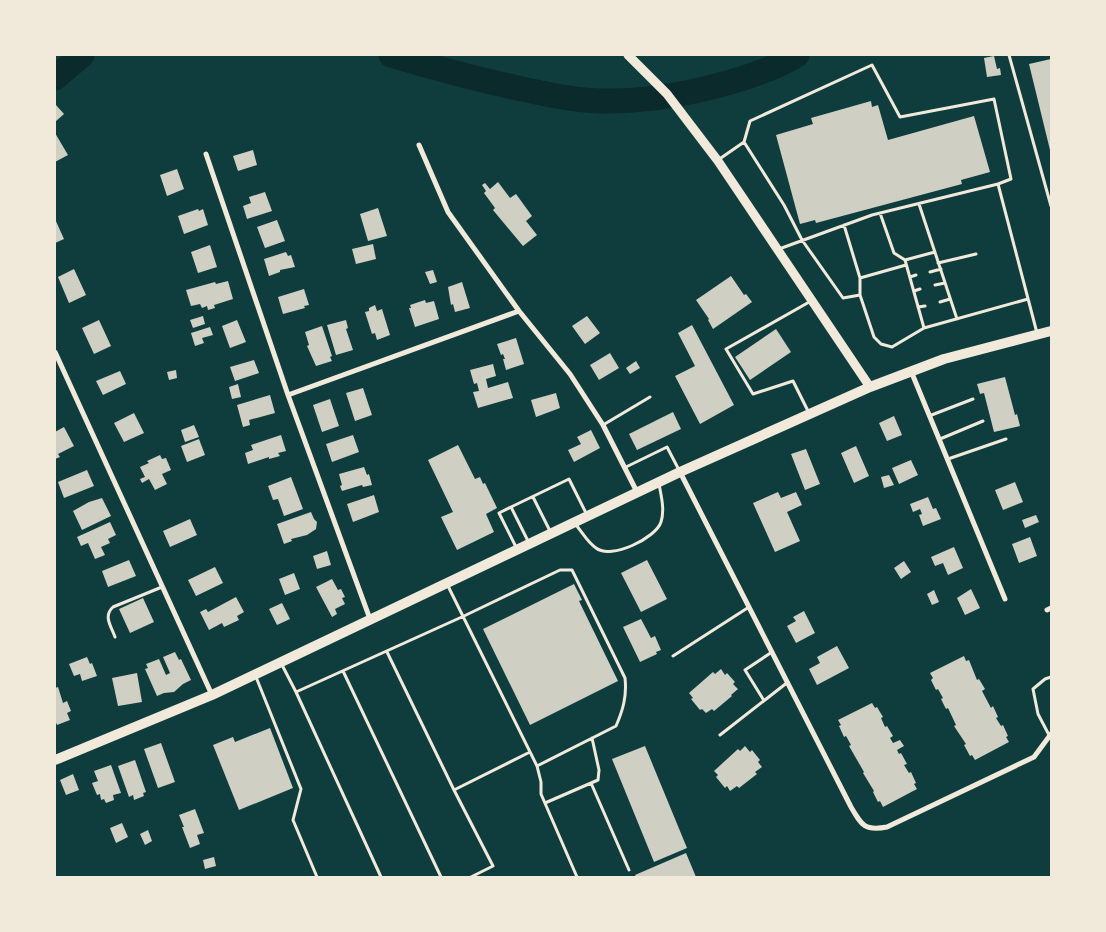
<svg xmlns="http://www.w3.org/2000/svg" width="1106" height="932" viewBox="0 0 1106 932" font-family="'Work Sans',sans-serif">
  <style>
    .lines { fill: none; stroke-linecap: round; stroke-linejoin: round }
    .river { stroke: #0a2a2b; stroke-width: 25 }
    .building { fill: #cfcfc3 }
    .service { stroke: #f1e9da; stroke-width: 3 }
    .minor { stroke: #f1e9da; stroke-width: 5 }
    .secondary { stroke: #f1e9da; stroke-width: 9 }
    .primary { stroke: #f1e9da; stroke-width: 10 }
  </style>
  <rect width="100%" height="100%" fill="#0f3d3e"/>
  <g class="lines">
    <!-- river -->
    <path class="river" d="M391,55C431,67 472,78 513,87C541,93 570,100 599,101C639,102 677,96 716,86C743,79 773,70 797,55
      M55,78L82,55"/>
  </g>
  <!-- building -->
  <path class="building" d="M994,56L997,69L1000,68L1001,75L987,77L984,58Z
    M1051,59V150H1050L1029,64Z
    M871,101L872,107L878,105L888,140L974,116L990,172L961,180L962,184L816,223L815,220L800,224L776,135L813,124L811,118Z
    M55,105H56L64,114L55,122Z
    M55,133L68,155L55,162Z
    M253,150L257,165L238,171L233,156Z
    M177,169L184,189L167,196L160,175Z
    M498,182L510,198L516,194L532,216L526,221L537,235L523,246L493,210L495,208L484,193L486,191L482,185L485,183L490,189Z
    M265,192L272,211L247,219L243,206L251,203L249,197Z
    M378,208L387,236L368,241L360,214Z
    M198,209L199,211L203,209L208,225L184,234L178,216Z
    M55,219L64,239L55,243Z
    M277,220L285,241L265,248L257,227Z
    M373,244L376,259L356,264L352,249Z
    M210,245L217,267L198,273L191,252Z
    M286,252L288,256L291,255L295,267L280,270V272L269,276L264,259Z
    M74,269L86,295L69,303L58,277Z
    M433,270L437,282L430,284L425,272Z
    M731,276L744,295L746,294L752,302L713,329L708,320L709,319L696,300Z
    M228,281L233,299L214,305L215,308L208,310L207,306L202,308L200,304L191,306L186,290L215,282L216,284Z
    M462,282L470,308L455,312L453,304L451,305L448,287Z
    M304,289L309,305L304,306L305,308L283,314L278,297Z
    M425,300L426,303L434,301L439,319L415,327L409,308H411L410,305Z
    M375,305L377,311L382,309L390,335L377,340L375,333L372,334L365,312L369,311V308Z
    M203,316L205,324L193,328L190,320Z
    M587,316L600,333L585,344L572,326Z
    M99,320L111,346L94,354L82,328Z
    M237,320L246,342L230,348L222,326Z
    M346,320L348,328L346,329L353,350L336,355L327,325Z
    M692,325L734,405L700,424L675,376L695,366L678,333Z
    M322,326L332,356L330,357L332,361L316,366L307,346L309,345L305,332Z
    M210,327L213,335L202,338L204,343L195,346L191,333Z
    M776,329L791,352L750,380L735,357Z
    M516,338L524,364L506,370L503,359H505L503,354L501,355L497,344Z
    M610,353L619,368L599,380L590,365Z
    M254,360L259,373L235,381L230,367Z
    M636,361L640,368L630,374L626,368Z
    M493,364L496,376L486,379L488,388L508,382L513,398L478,408L473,392L479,391L477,383L474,384L470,370Z
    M176,370L177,378L169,380L167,372Z
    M120,371L126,384L103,395L96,381Z
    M1005,377L1015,415L1017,414L1020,426L994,432L984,393L980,394L977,384Z
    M238,384L241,397L232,399L229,387Z
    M363,388L372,415L355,421L346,393Z
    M556,393L560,408L536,417L531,400Z
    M270,395L275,413L249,420L250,425L243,427L237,405Z
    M330,399L339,426L322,432L313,405Z
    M673,412L681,429L637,450L629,434Z
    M134,413L144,433L124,442L114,423Z
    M894,416L902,435L887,441L879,423Z
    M194,425L199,437L185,442L181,430Z
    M64,427L74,446L58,454L60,457L55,459V432Z
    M591,430L600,448L574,462L568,450L581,444L577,437Z
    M281,435L286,451L278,453L280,456L269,459V457L248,464L245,453L253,450L251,445Z
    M353,435L359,452L332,462L326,444Z
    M199,439L205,455L187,462L181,446Z
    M458,445L475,479L480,477L483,484L485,483L497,508L486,514L494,532L457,550L441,517L453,512L428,460Z
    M856,446L869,476L854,483L841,453Z
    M806,449L820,484L805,490L791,454Z
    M160,455L162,459L166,458L171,470L162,474L167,484L155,490L149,479L142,483L140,479L145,477L140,467L149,463L147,461Z
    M911,460L918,475L899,484L892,468Z
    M364,467L367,475L369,474L372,485L363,487L362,485L342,491L340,486L342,485L339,474Z
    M87,470L94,486L64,498L58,482Z
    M889,475L894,485L884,488L881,477Z
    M291,477L303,509L284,516L278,499L273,500L268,486Z
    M1015,482L1023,502L1003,510L995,490Z
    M778,492L781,498L796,492L802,505L787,512L800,541L775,552L753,503Z
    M374,495L379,512L353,522L347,504Z
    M928,497L933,509L936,508L941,519L923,526L919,515L922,514L920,509L913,512L910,504Z
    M102,498L111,516L82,530L73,511L89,502Z
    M311,512L314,519L317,522L316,529L307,535L291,539L292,541L284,544L277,524Z
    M1036,515L1039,522L1025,528L1022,520Z
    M190,519L197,535L170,547L163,531Z
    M110,522L116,535L108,539L110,543L101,547L105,555L95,559L88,543L81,546L77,537Z
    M1030,537L1037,556L1019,563L1012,544Z
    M954,547L963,568L948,575L943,563L935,566L931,557Z
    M327,551L331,565L317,569L313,556Z
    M129,560L136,576L108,587L102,571Z
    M647,560L667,599L641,612L621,573Z
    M904,561L911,572L901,579L894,568Z
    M215,567L223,583L196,596L188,580Z
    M294,573L300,589L285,595L279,579Z
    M332,579L338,590L341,589L345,597L342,598L345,604L335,609L337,614L332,617L316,587Z
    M574,584L582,600L579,601L618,681L530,725L483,629Z
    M971,589L980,608L965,615L957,598Z
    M934,590L939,602L932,605L927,594Z
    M236,597L244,612L237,616L239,620L224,627L222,623L209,630L200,612L206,609L208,612Z
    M143,598L154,622L130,633L119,609Z
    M282,603L290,619L277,625L269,609Z
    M804,611L815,633L796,643L787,626L796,621L793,617Z
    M641,619L651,638L655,636L661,650L656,652L657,654L640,662L623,627Z
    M837,646L849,668L817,685L809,669L820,663L817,657Z
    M175,652L179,660L181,659L191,680L183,684L174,692L164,693L157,696L145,669L148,668L146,664L159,659L166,675L170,673L163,657Z
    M964,656L966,661L969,660L977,680L979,679L985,689L982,691L991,708L993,706L998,717L996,718L1001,726L1003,725L1008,736L1006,737L1009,742L975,760L972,755L970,756L964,745L966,744L954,726L956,725L948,708L946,709L941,699L943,698L938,689L936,690L931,680L933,678L930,673Z
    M87,657L90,664L92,663L97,676L82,681L80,674L74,676L69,664Z
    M721,669L725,675L727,673L735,682L733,684L738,689L731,695L732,696L714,711L712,709L706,713L702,709L700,710L691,699L693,698L689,693L713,672L715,674Z
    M137,673L142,702L118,706L112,678Z
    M58,687L63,703L67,701L71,711L67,713L70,720L57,725L55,720V688Z
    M872,703L875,708L877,707L883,717L881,718L885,727L887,726L893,736L890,738L893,743L900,740L904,746L897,750L899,754L901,753L907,764L904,765L909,773L911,772L916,783L914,784L917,789L883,807L880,801L878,802L873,792L874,791L863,773L864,772L849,746L851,745L846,736L844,737L839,726L841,725L838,720Z
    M270,728L293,788L239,810L213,745L233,737L235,742Z
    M161,743L175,782L158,788L144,749Z
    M645,746L687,848L654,862L612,759Z
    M745,746L750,752L752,750L760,760L758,762L762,767L755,772L757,774L739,788L737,786L730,791L727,786L725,788L716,777L718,775L714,771L738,749L740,751Z
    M135,760L146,792L143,793L144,796L134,800L133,795L129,797L118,766Z
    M111,765L121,793L113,795L114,800L106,803L104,799L101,800L100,794L97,795L92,783L98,781L94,771Z
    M73,774L79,790L66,795L60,780Z
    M195,809L204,833L197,835L200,844L190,848L182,827H184L179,815Z
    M122,823L128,837L116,843L110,828Z
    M148,830L152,841L145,845L140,834Z
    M686,853L696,877H636L635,875Z
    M214,857L216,866L205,869L203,860Z"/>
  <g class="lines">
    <!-- service -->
    <path class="service" d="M1009,55L1051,206
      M744,142L784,205L802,240L843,298L860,295
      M718,160L744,142L750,121L872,65L900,117L994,99L1011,179L998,184
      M919,204L957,319
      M880,213L894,253L905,260L924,328L1028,299
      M844,225L860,278V295L874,337L881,344L892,347L924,328
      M779,249L872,215L998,184L1037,333
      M905,260L935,252
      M938,263L976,254
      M930,272L941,269
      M910,277L916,275
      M860,278L906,265
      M935,285L945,283
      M914,291L920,289
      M940,302L950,299
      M918,307L925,306
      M809,413L793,381L753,394L726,349L811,301
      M929,416L973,399
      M603,425L650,397
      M940,439L983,421
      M948,459L1006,439
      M626,467L667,447L679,470
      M533,497L550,531
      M511,507L499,513L516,547
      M576,525C582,532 588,543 596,548C611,560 656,538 661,522C665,510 661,495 659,484
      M528,541L511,507L569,479L586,513
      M447,584L537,766L541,782V794L577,877
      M115,637C111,626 103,616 113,607L162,587
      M387,652L454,790L530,752
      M673,656L749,607
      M281,663L296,692
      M343,671L441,877
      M256,677L301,789L293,820L317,877
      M763,699L745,670L772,652
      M720,735L788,682
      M1049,735L1038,714L1033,689L1045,679L1051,677
      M591,783L629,870
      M454,790L493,866L471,877
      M545,803L598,780L599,770L592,738
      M381,877L296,692L464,616L560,570H572L625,678C627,696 623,710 616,726L537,766"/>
    <!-- minor -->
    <path class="minor" d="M419,145L448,212L519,311L570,374L603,425L637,492
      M206,154L288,395L370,619
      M55,352L212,695
      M911,371L1005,599
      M288,395L519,311
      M680,472L851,807C862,826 865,831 887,827L1034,757L1051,734
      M1047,610L1051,608"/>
    <!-- secondary -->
    <path class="secondary" d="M628,55L667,94L718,161L870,387"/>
    <!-- primary -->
    <path class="primary" d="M55,760L212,695L680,472L870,387L944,359L1051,331"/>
  </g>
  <!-- border -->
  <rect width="1106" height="932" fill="none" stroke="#f1e9da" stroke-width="112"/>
</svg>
